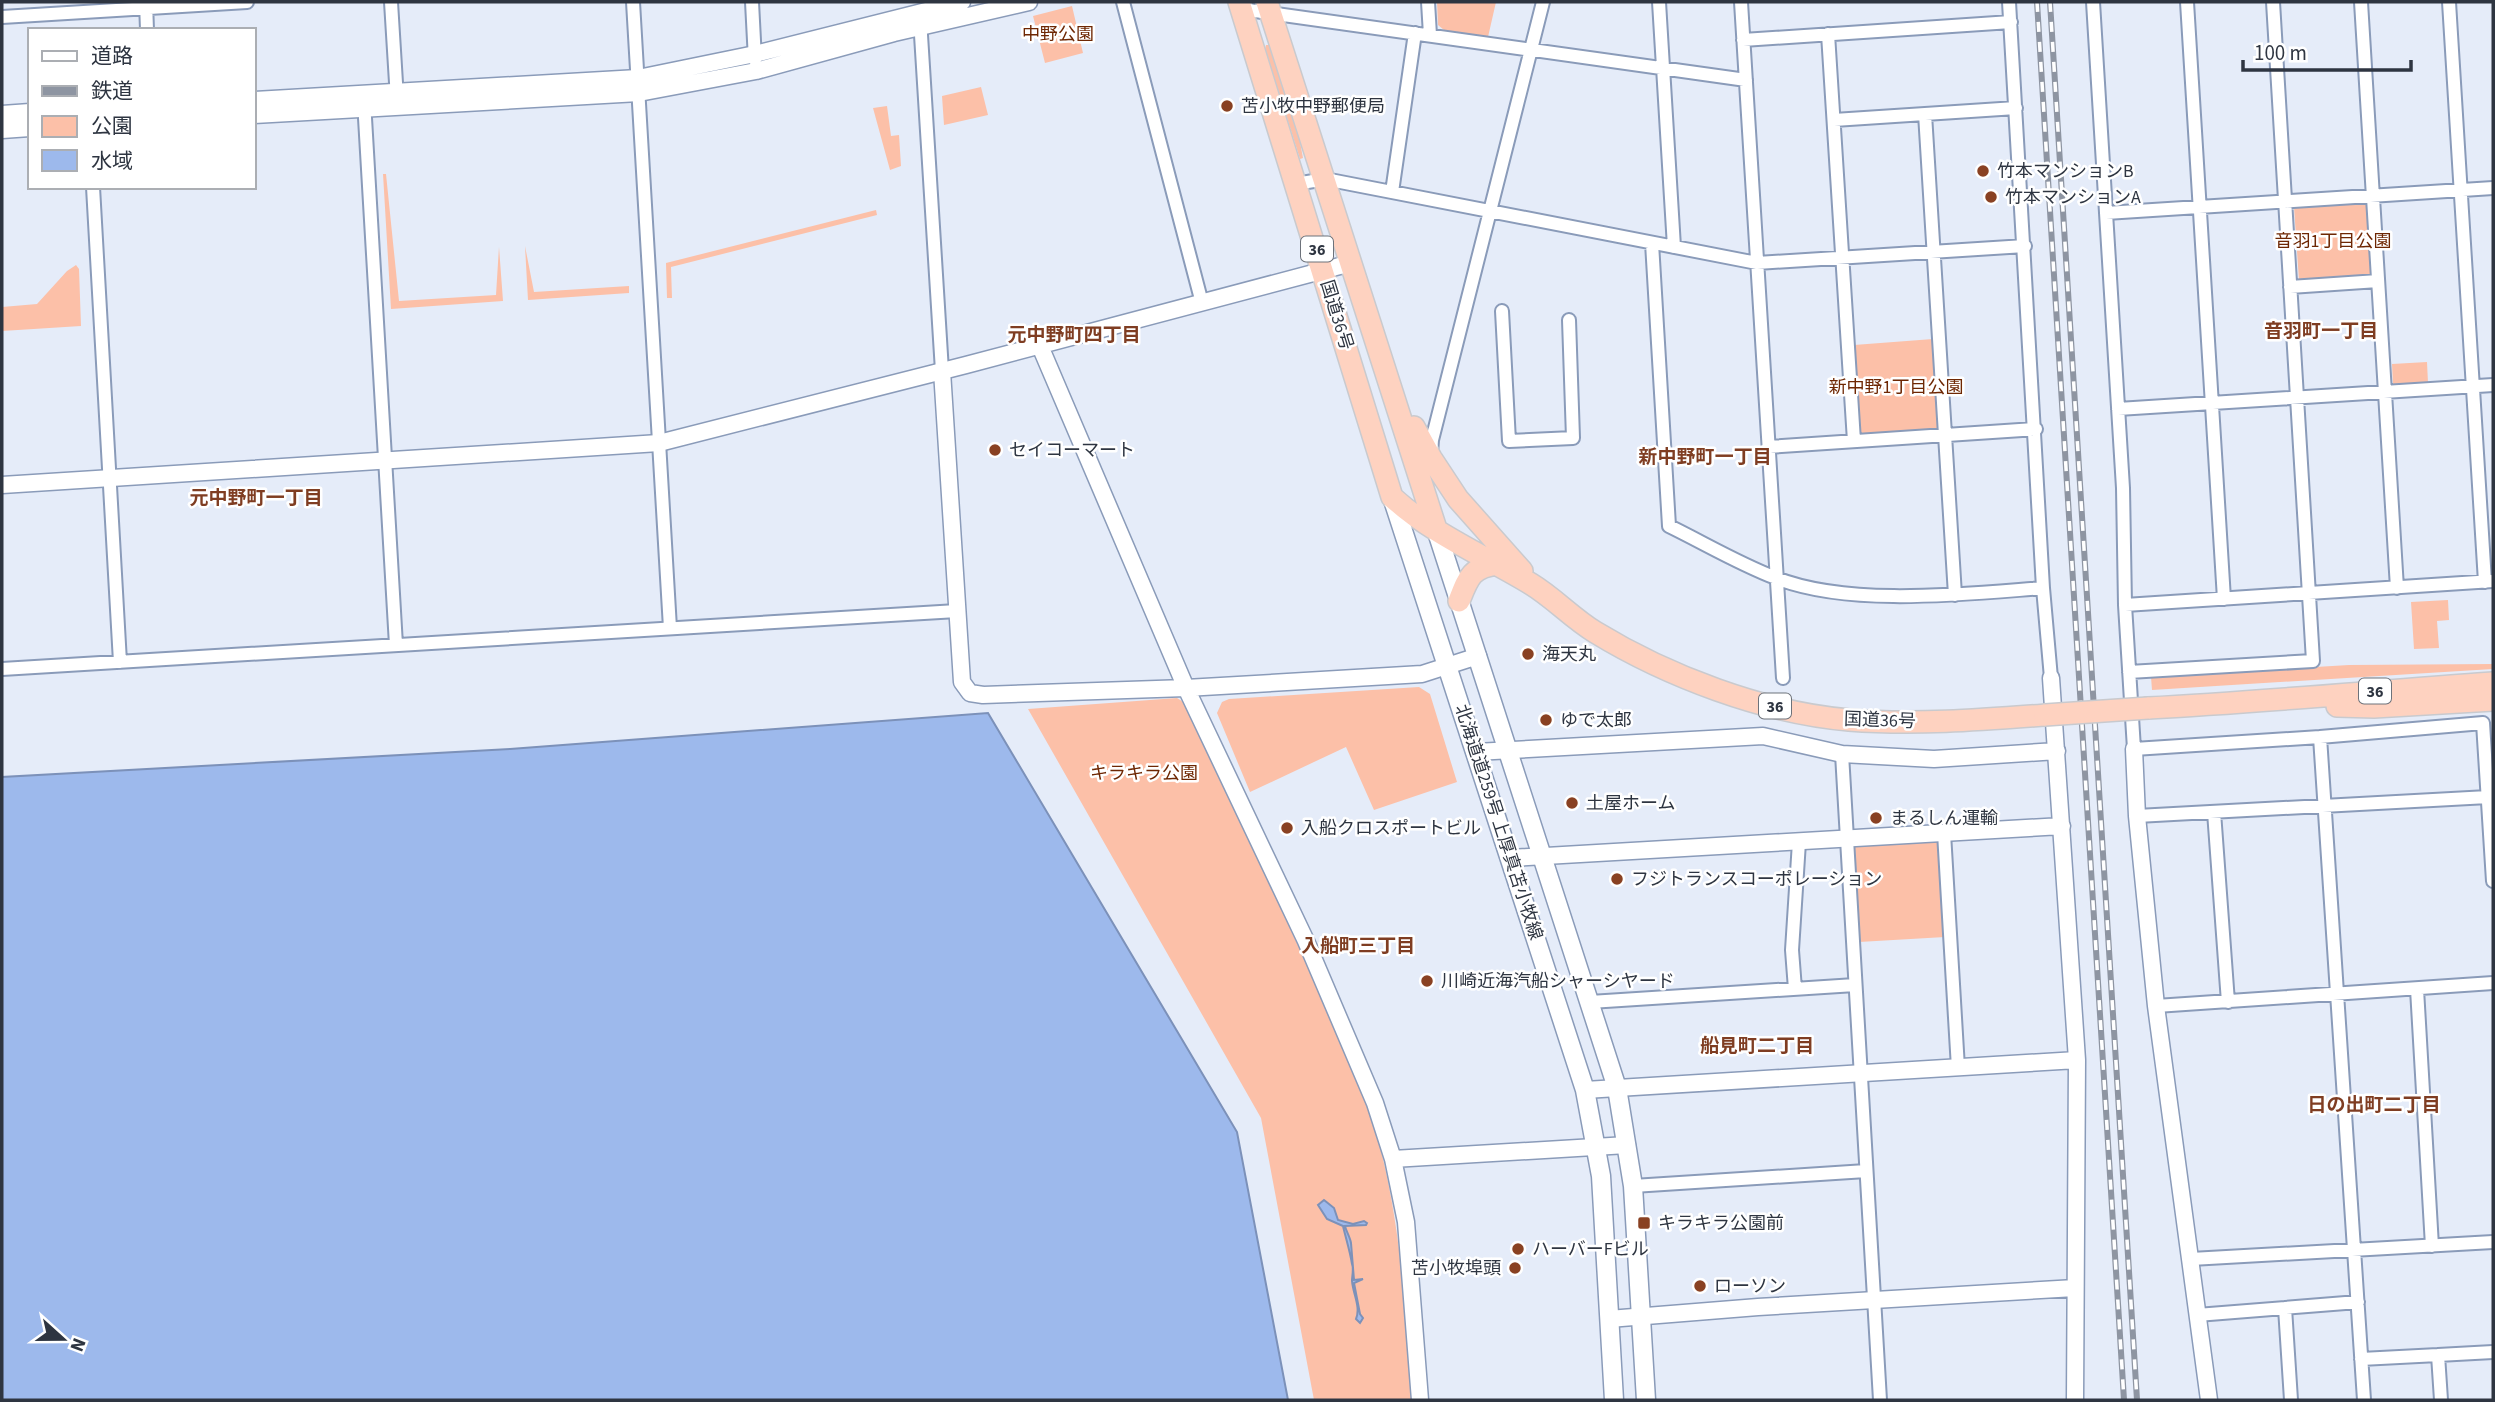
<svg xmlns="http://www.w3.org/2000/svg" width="2495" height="1402" viewBox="0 0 2495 1402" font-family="'Source Sans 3','Noto Sans JP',sans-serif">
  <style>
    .green { fill: #fcc0a8 }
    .water { fill: #9db9ec; stroke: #7c91b9; stroke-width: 2 }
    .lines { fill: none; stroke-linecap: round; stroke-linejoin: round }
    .minor-casing { stroke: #8a9bb9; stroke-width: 16 }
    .tertiary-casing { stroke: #8a9bb9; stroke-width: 19 }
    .secondary-casing { stroke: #8a9bb9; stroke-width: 21 }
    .trunk-casing { stroke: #c9cace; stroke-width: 24 }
    .minor { stroke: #fff; stroke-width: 12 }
    .tertiary { stroke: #fff; stroke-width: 16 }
    .secondary { stroke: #fff; stroke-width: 18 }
    .trunk { stroke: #fed2c0; stroke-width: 21 }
    .rail-casing { stroke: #8e95a2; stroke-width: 6 }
    .rail { stroke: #fff; stroke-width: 3.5; stroke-dasharray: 10; stroke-linecap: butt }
    .trunk-bridge-casing { stroke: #c9cace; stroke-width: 24; stroke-linecap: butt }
    .trunk-bridge { stroke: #fed2c0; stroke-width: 21 }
    .poi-dot { fill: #894122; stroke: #fff; stroke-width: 2.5 }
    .labels { text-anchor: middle; stroke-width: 5; stroke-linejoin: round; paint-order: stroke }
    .shield { fill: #fff; stroke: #6d727a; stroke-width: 2 }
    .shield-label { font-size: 16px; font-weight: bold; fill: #2e3541 }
    .park-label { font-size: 18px; fill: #6e2703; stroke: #fff }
    .poi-label { font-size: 18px; fill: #2e3541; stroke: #fff; text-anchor: start }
    .street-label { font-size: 18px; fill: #2e3541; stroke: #fff }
    .neighbourhood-label { font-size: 19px; font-weight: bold; fill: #7f3d22; stroke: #fff }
  </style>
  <rect width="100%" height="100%" fill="#e5ecf9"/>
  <!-- green -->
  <path class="green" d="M1437,2H1496L1488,37L1444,30L1438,25Z
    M1072,6L1083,53L1045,63L1033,16Z
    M1266,45H1270L1297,126L1303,158L1300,159L1265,49Z
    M981,87L988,115L944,125L942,96Z
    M887,106L891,136L899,135L901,166L890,170L873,108Z
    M383,174H386L399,301L496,295L499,247L503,301L391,309Z
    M2368,202L2373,275L2299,281L2294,207Z
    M876,210L877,215L671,267L672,298H667L666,263Z
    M525,246L534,292L629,286V293L528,300Z
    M76,265L79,269L81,326L2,331V307L37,304L67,271Z
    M1933,339L1939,430L1860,435L1854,345Z
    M2427,362L2428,383L2393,385L2392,364Z
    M2448,600L2449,620L2437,621L2439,648L2414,649L2411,602Z
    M2493,664V669L2152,690L2151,677L2349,665Z
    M1419,687L1430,694L1457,782L1374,810L1346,747L1250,792L1217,713L1222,702L1229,699Z
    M1177,698L1188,705L1349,1057C1362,1091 1375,1124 1383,1159C1402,1239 1406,1319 1412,1400H1314L1261,1118L1028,709Z
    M1939,838L1945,937L1859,942L1855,847Z"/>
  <!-- water -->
  <path class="water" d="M988,713L1237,1132L1288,1400H2V777L510,749Z
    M1324,1200L1334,1208L1338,1220L1353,1224L1364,1221L1367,1223L1366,1225L1345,1226C1346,1231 1350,1237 1351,1243C1352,1256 1353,1267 1354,1280L1363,1279L1354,1283L1360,1314L1363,1318L1360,1323L1356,1319C1361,1307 1353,1294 1352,1281C1352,1276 1354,1269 1352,1264C1350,1251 1346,1239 1343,1226L1327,1219L1318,1205Z"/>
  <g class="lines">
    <!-- minor casing -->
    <g class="minor-casing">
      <path id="minor" d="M146,2L147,30
        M391,2L397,99
        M633,2L670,628
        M752,2L755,60
        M1123,2L1202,303
        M1428,2L1430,35
        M1659,2L1674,247
        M1741,2L1783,678
        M2009,2L2043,588L2051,678
        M2093,2L2123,488L2125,605L2134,749L2320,737L2483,723L2493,881
        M2187,2L2224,599
        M2361,2L2397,588
        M2449,2L2485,582
        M1241,9L1746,80
        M2,17L247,2
        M920,19L942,371
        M1828,34L1854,441
        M1743,40L2011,22
        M364,101L396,645
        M1925,114L1955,595
        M1834,120L2016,108
        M1296,184L1325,179L1757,263L2025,246
        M93,187L120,662
        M1392,192L1415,33
        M2106,213L2493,188
        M1652,243L1669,526C1704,543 1739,564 1776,578C1850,607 1964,594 2043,588
        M2290,287L2378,281
        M1502,311L1509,441L1573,438L1569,320
        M2118,409L2493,385
        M1768,447L2036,429
        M1431,454L1432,440L1543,2
        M2125,605L2493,581
        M2,669L957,611
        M2129,672L2313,661L2273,2
        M2320,737L2364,1400
        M1842,754L1880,1400
        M2214,812L2228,1002
        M2137,816L2488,797
        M1944,833L1958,1068
        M1795,989L1792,950L1799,842
        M2417,989L2432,1246
        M1590,1002L1855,985
        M2156,1006L2493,983
        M1633,1186L1866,1171
        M2191,1259L2493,1242
        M2285,1308L2291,1400
        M2197,1315L2358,1302
        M2438,1355L2493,1352
        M2361,1359L2438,1355L2441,1400"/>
    </g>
    <!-- tertiary casing -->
    <g class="tertiary-casing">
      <path id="tertiary" d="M254,100L638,78L755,54L962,2
        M2,114L30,112
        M254,115L639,93L756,71L894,33L1029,2
        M2,130L30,128
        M1040,346L1186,688L1306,941L1375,1103L1393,1159L1406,1222L1420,1400
        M942,371L962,682L970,693L983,695L1186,688L1422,674L1478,656
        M2,485L659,443L966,365L1351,263
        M2051,678L2077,1060L2075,1400
        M2134,749L2137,816L2156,1006L2209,1400
        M1476,752L1763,736L1842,754L1934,759L2057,751
        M1511,858L2062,826
        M1585,1090L2077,1060
        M1393,1159L1627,1145
        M1609,1319L1758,1307L2075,1288"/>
    </g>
    <!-- secondary casing -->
    <g class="secondary-casing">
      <path id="secondary" d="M1392,497L1585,1090L1601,1176L1614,1400
        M1436,529L1617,1088L1633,1186L1646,1400"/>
    </g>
    <!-- trunk casing -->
    <g class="trunk-casing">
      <path id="trunk" d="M1239,2L1392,497C1432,534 1485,556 1531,584C1554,598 1572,618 1595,632C1667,676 1764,713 1849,720C1914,725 1979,720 2045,715
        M1267,2L1436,529
        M1414,427L1431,458L1458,499L1522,571
        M1459,601C1468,578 1471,567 1498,564
        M2337,706L2374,707L2493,700
        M2148,708C2263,702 2378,691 2493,683"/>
    </g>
    <!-- minor -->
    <use href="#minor" class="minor"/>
    <!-- tertiary -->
    <use href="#tertiary" class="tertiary"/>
    <!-- secondary -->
    <use href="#secondary" class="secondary"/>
    <!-- trunk -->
    <use href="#trunk" class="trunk"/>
    <!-- rail casing -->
    <g class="rail-casing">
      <path id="rail" d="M2037,2L2124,1400
        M2050,2L2137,1400"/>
    </g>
    <!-- rail -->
    <use href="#rail" class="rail"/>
    <!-- trunk-bridge casing -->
    <g class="trunk-bridge-casing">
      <path id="trunk-bridge" d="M2045,715L2148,708"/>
    </g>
    <!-- trunk-bridge -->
    <use href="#trunk-bridge" class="trunk-bridge"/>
  </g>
  <!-- markers -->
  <g class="poi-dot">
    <circle cx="1227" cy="106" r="7"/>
    <circle cx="1983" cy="171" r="7"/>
    <circle cx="1991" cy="197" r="7"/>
    <circle cx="995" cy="450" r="7"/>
    <circle cx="1528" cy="654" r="7"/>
    <circle cx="1546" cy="720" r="7"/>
    <circle cx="1572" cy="803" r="7"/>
    <circle cx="1876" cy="818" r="7"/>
    <circle cx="1287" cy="828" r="7"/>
    <circle cx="1617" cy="879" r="7"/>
    <circle cx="1427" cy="981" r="7"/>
    <rect x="1637" y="1216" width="14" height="14" rx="3.5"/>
    <circle cx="1518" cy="1249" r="7"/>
    <circle cx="1515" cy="1268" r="7"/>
    <circle cx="1700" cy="1286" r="7"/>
  </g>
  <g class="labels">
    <!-- shield labels -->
    <g class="shield">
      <rect x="1301" y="236.5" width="32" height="25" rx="5"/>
      <rect x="2359" y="678.5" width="32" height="25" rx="5"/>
      <rect x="1759" y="693.5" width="32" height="25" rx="5"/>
    </g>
    <g class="shield-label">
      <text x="1317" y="255">36</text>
      <text x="2375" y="697">36</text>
      <text x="1775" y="712">36</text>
    </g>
    <!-- park labels -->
    <g class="park-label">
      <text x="1058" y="40">中野公園</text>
      <text x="2333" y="247">音羽1丁目公園</text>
      <text x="1896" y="393">新中野1丁目公園</text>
      <text x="1144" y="779">キラキラ公園</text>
    </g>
    <!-- poi labels -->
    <g class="poi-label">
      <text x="1241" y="112">苫小牧中野郵便局</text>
      <text x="1997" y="177">竹本マンションB</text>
      <text x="2005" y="203">竹本マンションA</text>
      <text x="1009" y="456">セイコーマート</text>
      <text x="1542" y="660">海天丸</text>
      <text x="1560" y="726">ゆで太郎</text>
      <text x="1586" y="809">土屋ホーム</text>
      <text x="1890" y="824">まるしん運輸</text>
      <text x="1301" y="834">入船クロスポートビル</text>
      <text x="1631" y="885">フジトランスコーポレーション</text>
      <text x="1441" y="987">川崎近海汽船シャーシヤード</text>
      <text x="1658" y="1229">キラキラ公園前</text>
      <text x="1532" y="1255">ハーバーFビル</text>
      <text x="1501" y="1274" text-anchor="end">苫小牧埠頭</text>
      <text x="1714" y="1292">ローソン</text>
    </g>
    <!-- street labels -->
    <g class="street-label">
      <text transform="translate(1337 315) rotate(73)" y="6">国道36号</text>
      <text transform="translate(1880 720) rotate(2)" y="6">国道36号</text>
      <text transform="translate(1499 822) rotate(72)" y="6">北海道道259号 上厚真苫小牧線</text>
    </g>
    <!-- neighbourhood labels -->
    <g class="neighbourhood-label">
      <text x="2321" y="337">音羽町一丁目</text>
      <text x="1074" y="341">元中野町四丁目</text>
      <text x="1705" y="463">新中野町一丁目</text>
      <text x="256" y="504">元中野町一丁目</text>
      <text x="1358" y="952">入船町三丁目</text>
      <text x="1757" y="1052">船見町二丁目</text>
      <text x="2374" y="1111">日の出町二丁目</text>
    </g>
  </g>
  <!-- border -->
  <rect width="2495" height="1402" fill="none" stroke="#2e3541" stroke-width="7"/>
  <!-- legend -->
  <rect x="28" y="28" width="228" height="161" fill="#ffffff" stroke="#abaeb3" stroke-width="2"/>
  <rect x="42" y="51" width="35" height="10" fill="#ffffff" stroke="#abaeb3" stroke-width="2"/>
  <text x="91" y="63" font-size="21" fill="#2e3541">道路</text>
  <rect x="42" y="86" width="35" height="10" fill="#8e95a2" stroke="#abaeb3" stroke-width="2"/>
  <text x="91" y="98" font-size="21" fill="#2e3541">鉄道</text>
  <rect x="42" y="116" width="35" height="21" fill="#fcc0a8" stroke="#abaeb3" stroke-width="2"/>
  <text x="91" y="133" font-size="21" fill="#2e3541">公園</text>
  <rect x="42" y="150" width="35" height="21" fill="#9db9ec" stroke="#abaeb3" stroke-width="2"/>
  <text x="91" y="168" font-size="21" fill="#2e3541">水域</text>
  <!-- north arrow -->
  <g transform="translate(63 1339) rotate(111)" stroke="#ffffff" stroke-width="5" paint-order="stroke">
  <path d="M0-5L12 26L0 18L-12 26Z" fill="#2e3541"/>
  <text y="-10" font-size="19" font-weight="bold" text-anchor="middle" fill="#2e3541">N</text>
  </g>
  <!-- scale -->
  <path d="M2243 60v10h168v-10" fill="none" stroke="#2e3541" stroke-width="3.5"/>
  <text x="2254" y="60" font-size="21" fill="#2e3541" stroke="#ffffff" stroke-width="5" paint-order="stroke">100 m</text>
</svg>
